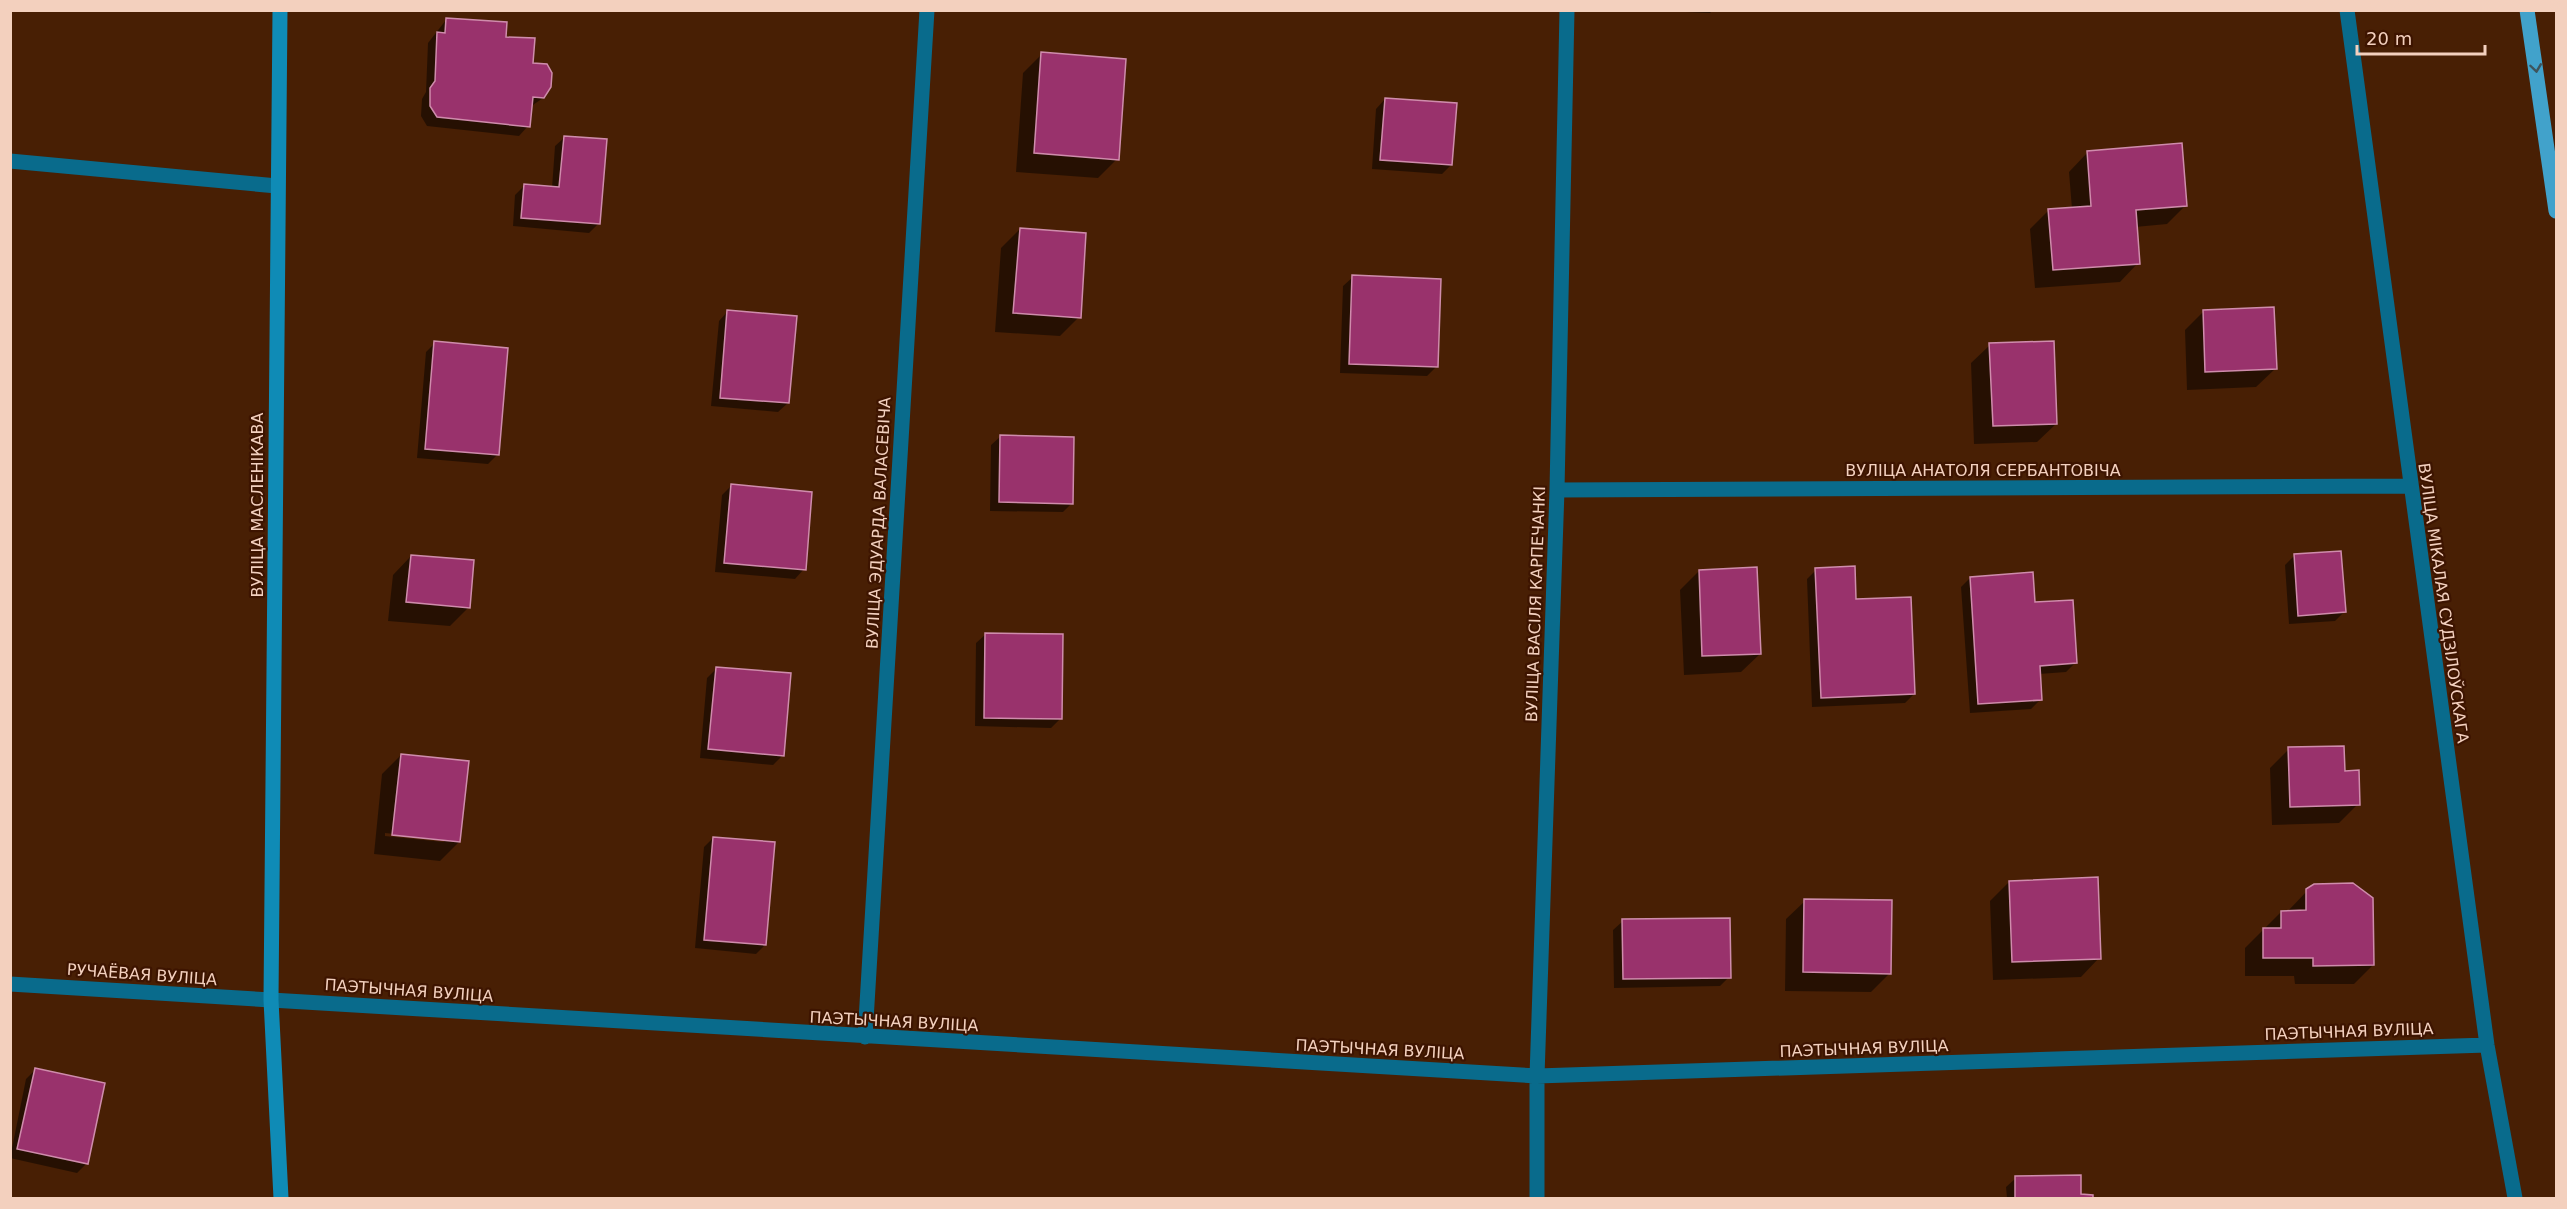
<svg xmlns="http://www.w3.org/2000/svg" width="2567" height="1209" viewBox="0 0 2567 1209" font-family="'DejaVu Sans',sans-serif">
  <style>
    .shadow { fill: #0007; fill-rule: evenodd }
    .building { fill: #99326c; stroke: #cf8cac; stroke-width: 1.5 }
    .lines { fill: none; stroke-linecap: round; stroke-linejoin: round }
    .minor { stroke: #096b8c; stroke-width: 15 }
    .tertiary { stroke: #096b8c; stroke-width: 15 }
    .secondary { stroke: #0f8bb6; stroke-width: 15 }
    .primary { stroke: #41a2cb; stroke-width: 15 }
    .oneway { stroke: #3f545b }
    .labels { text-anchor: middle; stroke-width: 4.5; stroke-linejoin: round; paint-order: stroke }
    .street-label { font-size: 16px; fill: #f3d0be; stroke: #3d1400 }
  </style>
  <rect width="100%" height="100%" fill="#481f04"/>
  <!-- shadow -->
  <path class="shadow" d="M1638,10H1713L1710,13Z
    M446,20L505,38L532,64L543,98L530,107L528,126L519,136L427,126L421,116L422,99L426,92L428,43Z
    M1042,54L1117,159L1098,178L1016,172L1023,73Z
    M1385,99L1451,165L1442,174L1372,169L1376,109Z
    M565,137L598,224L589,233L513,226L515,195L524,186L552,188L555,146Z
    M2087,153L2186,205L2167,224L2135,227L2138,263L2120,282L2035,288L2030,229L2049,210L2072,209L2069,172Z
    M1020,229L1079,317L1060,336L995,332L1001,248Z
    M1353,277L1437,366L1427,376L1340,373L1343,286Z
    M728,311L788,403L778,412L711,406L719,321Z
    M2204,311L2275,369L2256,387L2187,390L2185,330Z
    M435,343L497,455L488,464L417,458L426,352Z
    M1990,345L2056,424L2037,442L1974,444L1971,363Z
    M1001,436L1072,503L1063,512L990,511L991,445Z
    M731,486L804,569L795,579L715,572L722,495Z
    M411,556L469,607L450,626L388,621L393,575Z
    M2294,556L2344,612L2335,621L2289,624L2285,565Z
    M1816,570L1914,694L1905,703L1812,707L1807,579Z
    M1699,571L1760,654L1741,672L1684,675L1680,590Z
    M1970,578L2034,604L2076,662L2066,672L2039,674L2041,699L2031,709L1970,713L1961,587Z
    M986,634L1060,719L1051,728L975,726L976,643Z
    M717,668L782,756L773,765L700,758L707,678Z
    M2289,749L2344,772L2358,804L2339,823L2272,825L2270,768Z
    M401,755L459,842L440,861L374,854L382,774ZM385,833L444,839V842L385,836Z
    M713,838L765,945L756,954L695,948L704,847Z
    M2009,882L2099,958L2081,977L1993,980L1990,901Z
    M2307,891L2373,965L2354,984H2295L2294,976H2245V948L2281,912H2287Z
    M1805,901L1890,973L1871,992L1785,991L1786,919Z
    M1623,921L1729,977L1720,986L1614,988L1613,930Z
    M35,1070L86,1164L77,1173L10,1158L26,1079Z
    M2016,1178L2080,1196H2092V1198H2007L2006,1187Z"/>
  <!-- building -->
  <path class="building" d="M446,18L507,22L506,37L535,38L533,63L547,64L552,73L551,87L544,98L533,97L530,127L437,117L430,106V88L435,81L437,32L445,33Z
    M1041,52L1126,59L1119,160L1034,153Z
    M1385,98L1457,103L1452,165L1380,160Z
    M564,136L607,139L600,224L521,218L524,184L559,187Z
    M2182,143L2187,206L2136,210L2140,264L2053,270L2048,209L2091,206L2087,151Z
    M1020,228L1086,233L1081,318L1013,313Z
    M1352,275L1441,279L1438,367L1349,364Z
    M2274,307L2277,369L2205,372L2203,310Z
    M727,310L797,316L789,403L720,398Z
    M434,341L508,348L499,455L425,449Z
    M2054,341L2057,424L1993,426L1989,343Z
    M1000,435L1074,437L1073,504L999,502Z
    M731,484L812,492L806,570L724,563Z
    M2341,551L2346,612L2298,616L2294,554Z
    M411,555L474,560L470,608L406,602Z
    M1855,566L1856,599L1911,597L1915,694L1821,698L1815,568Z
    M1757,567L1761,654L1702,656L1699,570Z
    M2033,572L2035,602L2073,600L2077,663L2040,666L2042,700L1978,704L1970,577Z
    M985,633L1063,634L1062,719L984,718Z
    M716,667L791,673L784,756L708,749Z
    M2344,746L2345,771L2359,770L2360,805L2290,807L2288,747Z
    M401,754L469,761L460,842L392,835Z
    M713,837L775,842L766,945L704,940Z
    M2098,877L2101,959L2012,962L2009,881Z
    M2353,883L2373,898L2374,965L2313,966V958H2263V928H2281V911L2306,910V889L2314,884Z
    M1804,899L1892,900L1891,974L1803,972Z
    M1730,918L1731,978L1623,979L1622,919Z
    M35,1068L105,1083L88,1164L17,1149Z
    M2081,1175V1194L2093,1195V1198H2015V1176Z"/>
  <g class="lines">
    <!-- minor -->
    <path class="minor" d="M2347,10L2487,1045L2515,1198
      M10,161L277,186
      M1557,490L2410,486
      M271,1000L1537,1076L2487,1045
      M865,1037L927,10
      M1537,1198V1076L1557,490L1567,10"/>
    <!-- tertiary -->
    <path class="tertiary" d="M10,984L271,1000"/>
    <!-- secondary -->
    <path class="secondary" d="M280,10L271,1000L281,1198"/>
    <!-- primary -->
    <path class="primary" d="M2527,10L2556,211"/>
  </g>
  <!-- one-way arrows -->
  <defs><path id="oneway-chevron" d="M-2-3.5L2.5 0L-2 3.5" fill="none" stroke-width="1.6" stroke-linecap="round" stroke-linejoin="round" transform="scale(1.5)"/></defs>
  <use class="oneway" href="#oneway-chevron" transform="translate(2536 68) rotate(82)"/>
  <g class="labels">
    <!-- street labels -->
    <g class="street-label">
      <text x="1983" y="476">ВУЛІЦА АНАТОЛЯ СЕРБАНТОВІЧА</text>
      <text transform="translate(257 505) rotate(-90)" y="6">ВУЛІЦА МАСЛЕНІКАВА</text>
      <text transform="translate(878 523) rotate(-87)" y="6">ВУЛІЦА ЭДУАРДА ВАЛАСЕВІЧА</text>
      <text transform="translate(2444 603) rotate(82)" y="6">ВУЛІЦА МІКАЛАЯ СУДЗІЛОЎСКАГА</text>
      <text transform="translate(1535 604) rotate(-88)" y="6">ВУЛІЦА ВАСІЛЯ КАРПЕЧАНКІ</text>
      <text transform="translate(142 974) rotate(4)" y="6">РУЧАЁВАЯ ВУЛІЦА</text>
      <text transform="translate(409 990) rotate(4)" y="6">ПАЭТЫЧНАЯ ВУЛІЦА</text>
      <text transform="translate(894 1021) rotate(3)" y="6">ПАЭТЫЧНАЯ ВУЛІЦА</text>
      <text transform="translate(2349 1031) rotate(-2)" y="6">ПАЭТЫЧНАЯ ВУЛІЦА</text>
      <text transform="translate(1864 1048) rotate(-2)" y="6">ПАЭТЫЧНАЯ ВУЛІЦА</text>
      <text transform="translate(1380 1049) rotate(3)" y="6">ПАЭТЫЧНАЯ ВУЛІЦА</text>
    </g>
  </g>
  <!-- border -->
  <rect width="2567" height="1209" fill="none" stroke="#f3d0be" stroke-width="24"/>
  <!-- scale -->
  <path d="M2357 45v9h128v-9" fill="none" stroke="#f3d0be" stroke-width="3"/>
  <text x="2366" y="45" font-size="18" fill="#f3d0be" stroke="#3d1400" stroke-width="4.5" paint-order="stroke">20 m</text>
</svg>
